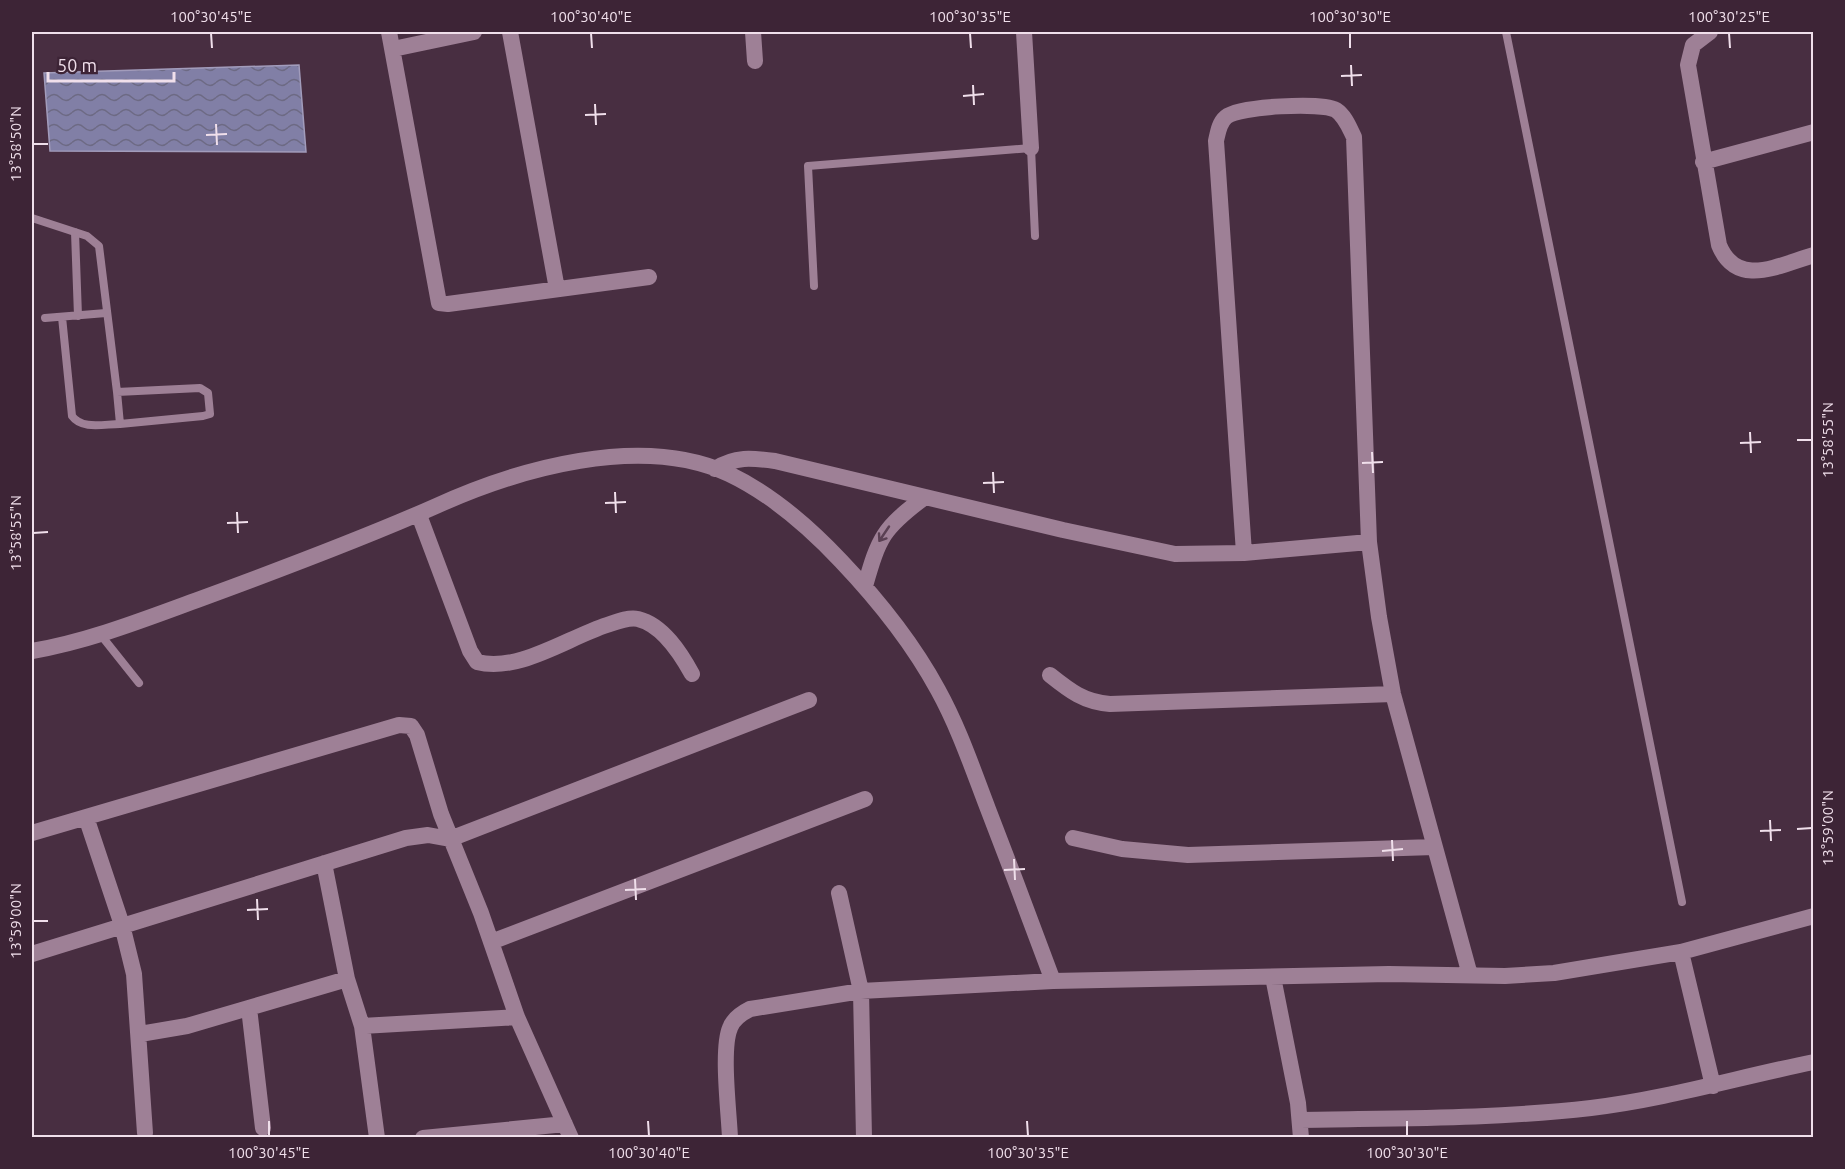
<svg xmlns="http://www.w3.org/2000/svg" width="1845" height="1169" viewBox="0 0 1845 1169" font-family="Ubuntu,sans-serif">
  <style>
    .water { fill: url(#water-waves); stroke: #a29cbb; stroke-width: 1.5 }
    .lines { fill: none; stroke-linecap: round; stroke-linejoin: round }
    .lane { stroke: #9e8096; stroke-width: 8 }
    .street { stroke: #9e8096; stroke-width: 16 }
    .oneway { stroke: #5a4053 }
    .ticks { fill: none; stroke: #f0dfeb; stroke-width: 2 }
    .neatline { fill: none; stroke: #f0dfeb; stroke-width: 2 }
    .ticks-label { font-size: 15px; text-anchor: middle; fill: #f0dfeb }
  </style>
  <defs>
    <pattern id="water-waves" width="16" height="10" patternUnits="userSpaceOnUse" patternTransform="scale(1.5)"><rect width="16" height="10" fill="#817fa6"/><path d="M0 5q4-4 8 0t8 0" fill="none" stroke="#6d6a84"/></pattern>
  </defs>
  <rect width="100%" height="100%" fill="#482e41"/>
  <!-- water -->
  <path class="water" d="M299,65L306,152L50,151L44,73Z"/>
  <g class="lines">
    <!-- lane -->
    <path class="lane" d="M1506,32L1682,902
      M32,218L87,236L99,246L117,392L200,388L208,393L210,414L203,416L120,424
      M75,232L78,316
      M814,286L808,166L1031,148L1035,236
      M62,317L72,416C82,430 104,424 120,424L117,392
      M45,318L106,313
      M100,634L139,683"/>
    <!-- street -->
    <path class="street" d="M389,32L439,303L448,304L649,277
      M510,32L557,289
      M753,32L755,61
      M1024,32L1031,148
      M1710,32L1693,45L1688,65L1719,245C1737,289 1779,265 1814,255
      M393,49L474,32
      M1703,162L1814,132
      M715,469C735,456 752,458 775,461L1063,530L1175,554L1244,553L1369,542
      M419,515L470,651L477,662C518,673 567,638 607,625C616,622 628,617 638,619C663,625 681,654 692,674
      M1244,553L1216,141C1218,132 1219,123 1226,117C1239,106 1322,102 1336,110C1345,116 1349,127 1354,137L1369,542L1379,617L1393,694L1470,975
      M865,586C879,537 883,528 925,497
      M32,651C90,641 145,619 200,599C279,570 357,541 434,507C517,469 641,433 729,474C771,494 809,527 841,561C879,601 912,642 938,690C959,728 973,770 988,809C1010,866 1032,924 1053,981
      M1050,675C1070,691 1084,702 1110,704L1393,694
      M86,817L122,925L134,974L145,1133
      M32,833L399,725L411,726L417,735L441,814L481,913L517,1017L571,1138
      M1073,838L1122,849L1188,855L1434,847
      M324,863L347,979
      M839,893L861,991L864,1138
      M491,942L865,799
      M1681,952L1713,1086
      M32,954L406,838L428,835L450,839L809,700
      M1273,977L1298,1103L1301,1138
      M249,1008L263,1128
      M362,1026L377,1138
      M140,1034L187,1026L347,979L362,1026L517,1017
      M1300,1120C1397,1118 1495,1119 1591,1108C1667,1099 1739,1077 1814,1062
      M423,1138L565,1124
      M730,1138C729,1113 721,1049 730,1028C733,1019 742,1013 750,1009L861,991L1053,981L1389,974L1505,976L1554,973L1681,952L1814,916"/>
  </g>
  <!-- one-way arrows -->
  <defs><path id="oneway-shaft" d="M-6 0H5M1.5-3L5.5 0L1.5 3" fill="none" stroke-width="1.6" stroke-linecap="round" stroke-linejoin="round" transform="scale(1.5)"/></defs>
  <use class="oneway" href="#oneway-shaft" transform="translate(884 534) rotate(124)"/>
  <!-- ticks -->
  <path class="ticks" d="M211,33L212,48M591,33L592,48M970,33L971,48M1350,33V48M1729,33L1730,48M1351,65L1352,86M1341,76L1362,75M973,85L974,105M963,96L984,94M595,104L596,125M585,115L606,114M216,124L217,145M206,135L227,134M33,144H48M1750,432L1751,453M1797,440H1812M1740,443L1761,442M1372,452L1373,473M1362,463L1383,462M993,472L994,493M983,483L1004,482M615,492L616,513M605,503L626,502M237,512L238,533M227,523L248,522M33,533L48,532M1770,820L1771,841M1797,829L1812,828M1760,831L1781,830M1392,840L1393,861M1382,851L1403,849M1014,859L1015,880M1004,870L1025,869M635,879L636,900M625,890L646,889M257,899L258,920M247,910L268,909M33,921H48M269,1121V1136M648,1121L649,1136M1027,1121L1028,1136M1407,1121V1136"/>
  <!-- border -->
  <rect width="1845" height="1169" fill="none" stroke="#3d2436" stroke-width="66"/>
  <!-- scale -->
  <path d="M48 72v9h126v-9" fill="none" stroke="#f0dfeb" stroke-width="3"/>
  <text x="57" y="72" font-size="18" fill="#f0dfeb" stroke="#3d2436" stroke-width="4.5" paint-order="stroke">50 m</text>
  <rect x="33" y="33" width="1779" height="1103" class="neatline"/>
  <g class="ticks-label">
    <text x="211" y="22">100°30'45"E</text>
    <text x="591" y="22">100°30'40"E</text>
    <text x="970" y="22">100°30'35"E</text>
    <text x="1350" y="22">100°30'30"E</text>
    <text x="1729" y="22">100°30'25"E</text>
    <text transform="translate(16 144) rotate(-90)" y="5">13°58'50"N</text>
    <text transform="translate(1828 440) rotate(-90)" y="5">13°58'55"N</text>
    <text transform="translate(16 533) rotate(-90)" y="5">13°58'55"N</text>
    <text transform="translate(1828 828) rotate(-90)" y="5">13°59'00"N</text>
    <text transform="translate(16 921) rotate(-90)" y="5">13°59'00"N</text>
    <text x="269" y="1158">100°30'45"E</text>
    <text x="649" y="1158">100°30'40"E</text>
    <text x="1028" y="1158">100°30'35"E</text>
    <text x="1407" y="1158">100°30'30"E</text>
  </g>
</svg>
